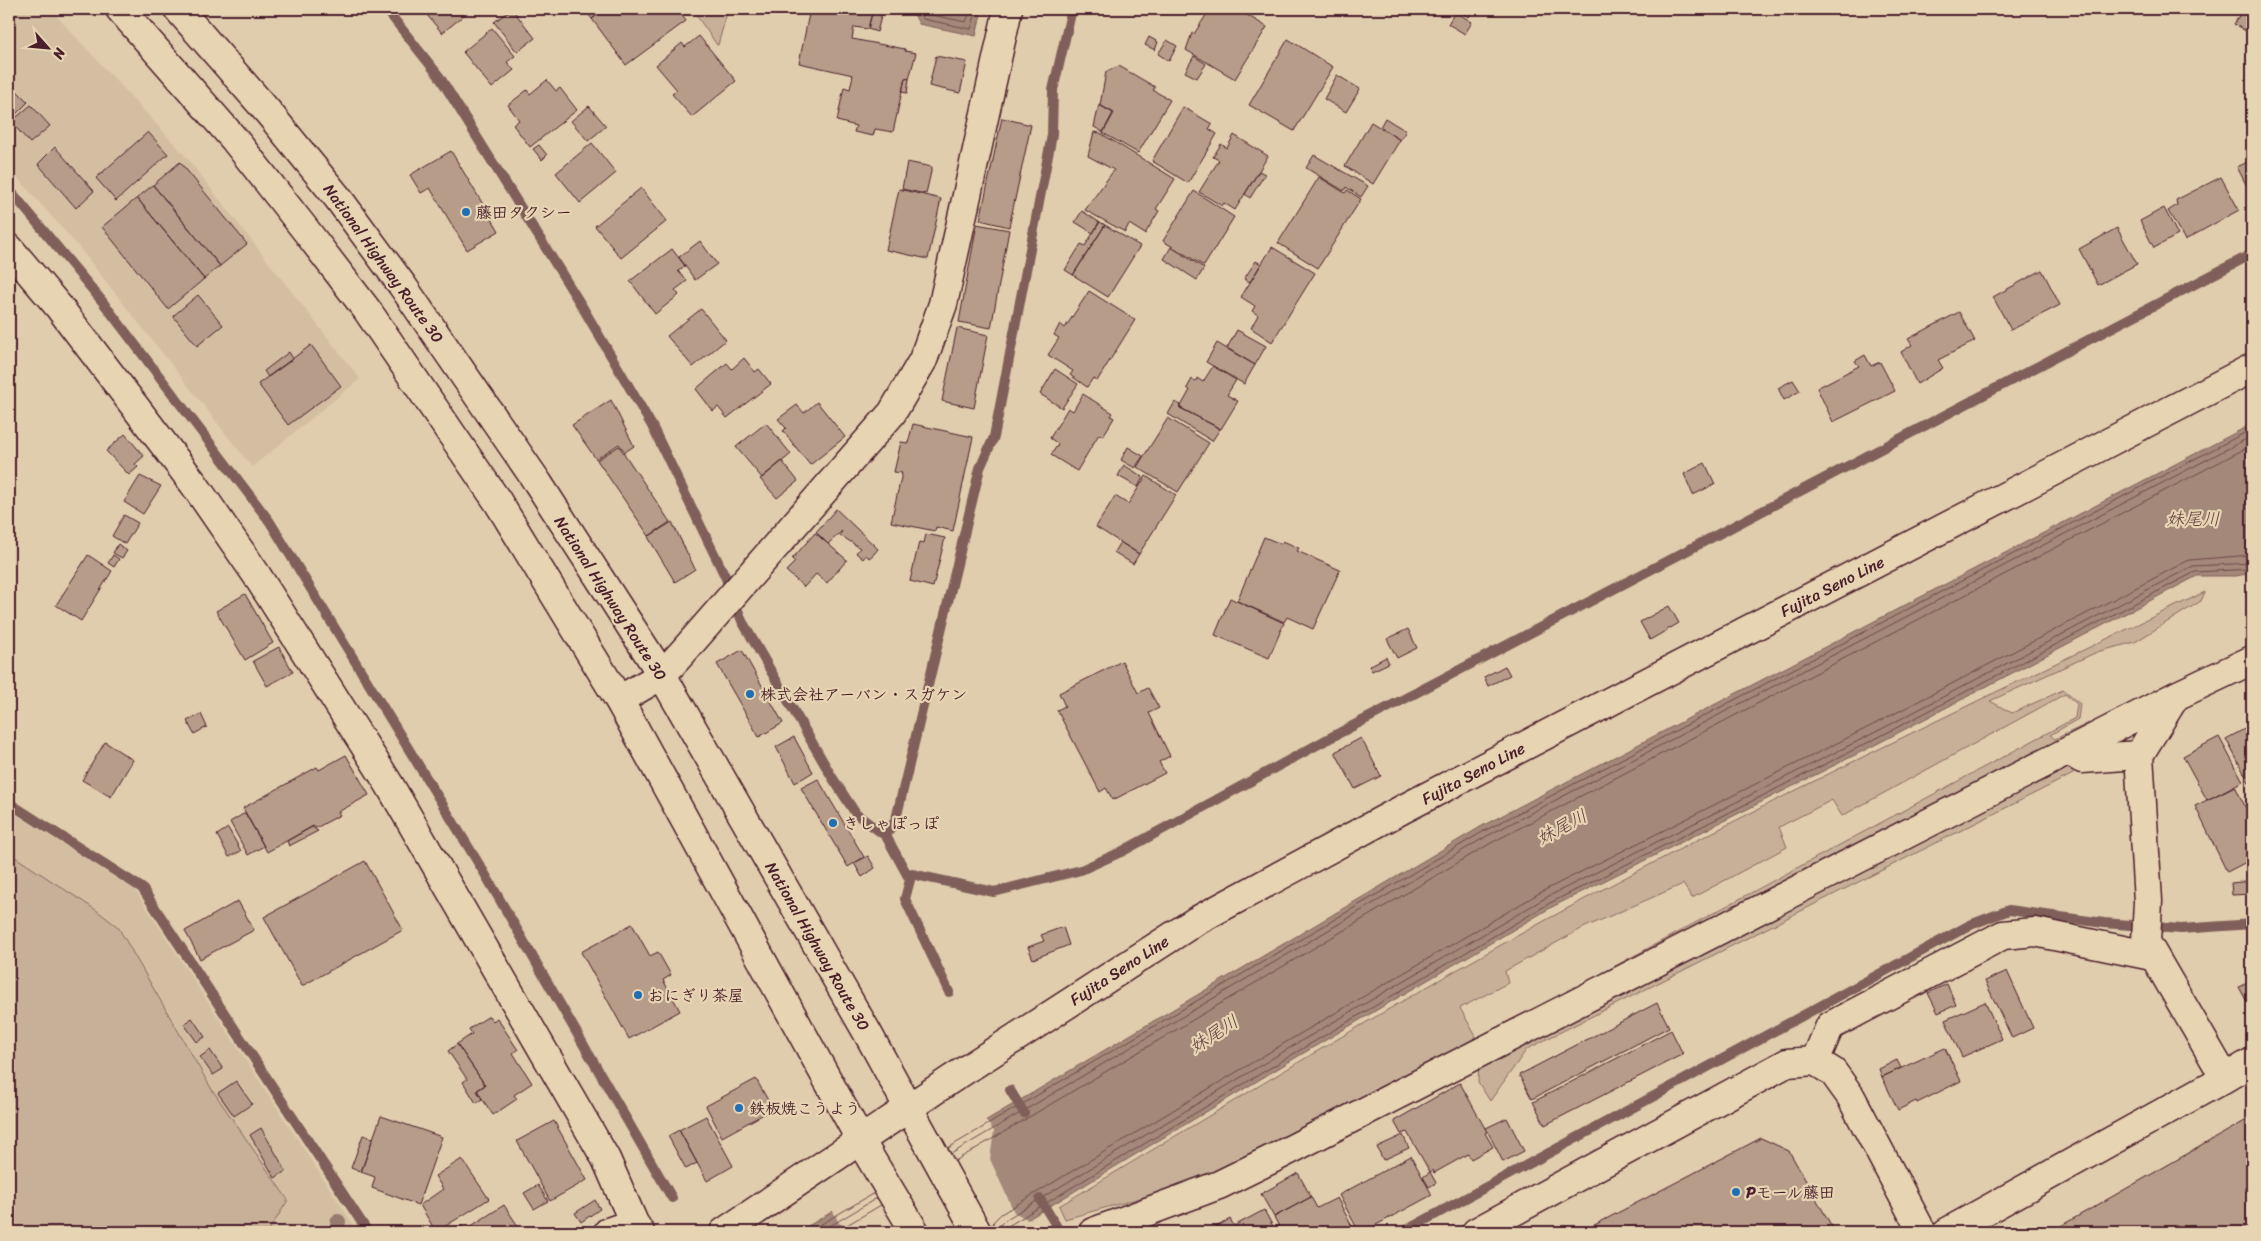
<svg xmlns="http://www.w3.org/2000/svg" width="2261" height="1241" viewBox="0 0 2261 1241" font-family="Sriracha,'Klee One',sans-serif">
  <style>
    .built { fill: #d4bea2 }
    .green { fill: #c7b097; stroke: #886861; fill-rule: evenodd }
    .water { fill: #a48879; stroke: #805e5a }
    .pier { fill: #e0cdad }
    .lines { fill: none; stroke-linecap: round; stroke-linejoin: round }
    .shore { stroke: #6e494a; stroke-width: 1 }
    .stream { stroke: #805e5a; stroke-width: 10 }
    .building { fill: #b79c89; stroke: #4a1f2b }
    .minor-casing { stroke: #4a1f2b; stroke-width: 31 }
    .secondary-casing { stroke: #4a1f2b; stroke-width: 31 }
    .trunk-casing { stroke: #4a1f2b; stroke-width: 31 }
    .minor { stroke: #e6d4b2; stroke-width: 28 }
    .secondary { stroke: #e6d4b2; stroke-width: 28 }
    .trunk { stroke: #e6d4b2; stroke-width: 28 }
    .tree { fill: #98796e }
    .poi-dot { fill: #1f6fb2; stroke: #e6d4b2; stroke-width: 2 }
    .labels { text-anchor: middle; stroke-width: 4.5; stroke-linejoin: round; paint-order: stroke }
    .poi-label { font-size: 16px; font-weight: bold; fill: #4a1f2b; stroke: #e6d4b2; text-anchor: start }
    .street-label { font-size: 16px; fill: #4a1f2b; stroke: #e6d4b2 }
    .water-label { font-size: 18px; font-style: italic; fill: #60393e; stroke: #e6d4b2 }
  </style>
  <rect width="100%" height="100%" fill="#e0cdad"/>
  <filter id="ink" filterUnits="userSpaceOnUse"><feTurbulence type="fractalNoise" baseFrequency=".02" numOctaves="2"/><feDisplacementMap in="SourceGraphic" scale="10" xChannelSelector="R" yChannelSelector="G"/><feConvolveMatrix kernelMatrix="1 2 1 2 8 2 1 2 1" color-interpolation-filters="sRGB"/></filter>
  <g filter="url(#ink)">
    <!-- built -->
    <path class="built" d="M9,9H50L183,153L360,379L252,467L78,246L9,168Z
      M9,810L135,890L358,1232H9Z"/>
    <!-- green -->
    <path class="green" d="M692,9H728L718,45H717Z
      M2205,592L2201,601L2135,642L2097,652L1990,701L2012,713L2063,690L2080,704L2078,719L2050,735L2055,739L2089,723L2091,727L1861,841L1243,1166L1180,1187L1065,1219L1059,1206C1248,1093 1435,977 1630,875C1819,776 2012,684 2205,592ZM2065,694L2077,704L2075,718L1478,1040L1460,1008L1508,983L1505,971L1583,928L1683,884L1692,898L1787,847L1779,827L1832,800L1842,816Z
      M2066,763L2073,774L1527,1049L1490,1101L1478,1082L1479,1061Z
      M9,853L96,910L118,927L211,1088L288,1200L268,1232H9Z"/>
    <!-- water -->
    <path class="water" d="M982,9L976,36L919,24L912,10Z
      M2252,424V573L2236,576H2197L1875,745L1552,907L1302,1054L1007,1232H798L1482,826Z"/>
    <!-- pier -->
    <path class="pier" d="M984,1118L994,1131L990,1159L1014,1212L1030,1221L1012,1232H857L839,1223L832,1209Z"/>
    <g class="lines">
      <!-- shore -->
      <path class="shore" d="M917,9L923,19L971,29L977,9
        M924,9L927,14L966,22L971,9
        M948,1148L1484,831L2252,429
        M951,1154L1487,836L2252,436
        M955,1161L1491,843L2252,445
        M991,1230L994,1221L1001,1214L1293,1038L1543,891L1867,728L2189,560L2252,555
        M808,1232L874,1193
        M820,1232L877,1198
        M835,1232L881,1205
        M999,1232L1000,1225L1005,1220L1296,1044L1547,897L1870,735L2193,566L2252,563
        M1005,1232L1008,1226L1300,1050L1550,903L1873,740L2195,572L2252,569"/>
      <!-- stream -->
      <path class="stream" d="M386,9L439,76L583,308L652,426L725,576L742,621L832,777L856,814L886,836L910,880L905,899L949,992
        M9,189L102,301L270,522L485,874L672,1198
        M9,803L142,888L368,1232
        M886,836L896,819L980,468L994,437L1052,135L1053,90L1072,9
        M907,873L994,892L1081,870L1121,852L1326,740L2252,254
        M1010,1090L1024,1113
        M1040,1199L1060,1232
        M1403,1232L1970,925L2009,910L2104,923L2181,929L2252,924"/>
    </g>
    <!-- building -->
    <path class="building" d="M422,9H472L442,33Z
      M512,9L535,38L517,52L494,22Z
      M584,9H605L592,19Z
      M605,9H677L686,21L626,65L592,19Z
      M810,9H873L868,29L854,27L852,39L905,49V51L916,53L909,79L905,78L893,132L875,129L873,136L854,132L856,126L837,121L844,87L850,89L853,75L799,63Z
      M873,9H883L877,32L868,29Z
      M1210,9H1237L1267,27L1235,79L1186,50L1192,33L1194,34Z
      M1454,9H1474L1469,17Z
      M2243,9H2252V35L2234,24Z
      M1455,12L1472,22L1465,34L1448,24Z
      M492,28L515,56L507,62L514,70L492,88L463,52Z
      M699,36L736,81L692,117L672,94L677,90L656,65L682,43L685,47Z
      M1149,37L1158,42L1155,50L1145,45Z
      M1288,39L1333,67L1294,131L1249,105Z
      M1167,40L1177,46L1169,61L1158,54Z
      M936,56L967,62L960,93L929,86Z
      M1194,56L1206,64L1197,78L1185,72Z
      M1119,66L1155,87L1153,90L1170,100L1138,153L1103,133L1114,113L1100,105L1106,72Z
      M1337,75L1360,89L1346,112L1324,99Z
      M905,78L909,79L907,93L902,92Z
      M547,80L556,91L560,88L577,110L530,147L513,125L519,120L508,105L527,90L530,94Z
      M12,86L28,102L10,120L9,89Z
      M31,105L50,126L30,143L11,122Z
      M1099,105L1113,113L1103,132L1094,127Z
      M589,106L606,126L588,141L571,121Z
      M1183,107L1212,124L1209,129L1217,134L1188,183L1152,161Z
      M1002,118L1031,125L1009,227L980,220Z
      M1385,118L1406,131L1400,140L1380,127Z
      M1371,122L1400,140L1373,184L1345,166Z
      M148,132L168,154L116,201L96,178Z
      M1094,132L1100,133L1175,179L1156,209L1159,211L1145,234L1129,224L1125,232L1085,210L1114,170L1088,156Z
      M1234,135L1268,156L1235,210L1224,203L1222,206L1199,192L1219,160L1213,157L1221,144L1227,148Z
      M592,143L616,173L580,203L556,173Z
      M539,145L547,155L542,160L533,149Z
      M55,147L94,191L76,208L38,164Z
      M451,151L499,231L467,250L430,188L421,193L410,175Z
      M1314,155L1368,186L1361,197L1346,187L1344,191L1306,168Z
      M2252,160V196L2237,167Z
      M180,162L247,244L220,266L153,185Z
      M907,162L932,167L926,194L902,189Z
      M1259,171L1265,174L1250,198L1245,194Z
      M1319,177L1345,193L1347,190L1361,199L1318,268L1278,243Z
      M2221,177L2239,210L2185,240L2168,211L2177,205L2176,200Z
      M153,185L220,266L204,279L137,198Z
      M641,188L667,221L621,258L595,226Z
      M899,189L941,199L928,259L886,250Z
      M1194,191L1234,217L1204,266L1163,241Z
      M137,198L204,279L168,309L102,227Z
      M2164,208L2178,235L2154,248L2140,221Z
      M1082,211L1099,222L1093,233L1075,222Z
      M1100,222L1105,225L1073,275L1065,270L1081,244L1085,246Z
      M977,224L1009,230L991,328L959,322Z
      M1105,225L1140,246L1108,297L1073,275Z
      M2117,228L2137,264L2098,285L2079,249Z
      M700,241L717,264L695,280L679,257Z
      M1171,247L1204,268L1197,280L1164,259Z
      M1272,247L1315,273L1272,342L1251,328L1258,315L1252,311L1255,306L1241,297Z
      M672,249L685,266L678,271L687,281L675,290L679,295L655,314L630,281Z
      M1256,261L1261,264L1250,282L1244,279Z
      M2042,270L2060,305L2011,330L1993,297Z
      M1089,291L1135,320L1097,381L1093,378L1087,387L1070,375L1073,371L1048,355L1059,338L1054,335L1060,324L1065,328Z
      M198,295L223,325L197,346L173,316Z
      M701,309L726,340L693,367L667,336Z
      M1959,312L1975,341L1938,360L1943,368L1917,384L1901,352L1912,345L1908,339Z
      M957,328L988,335L974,408L942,401Z
      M1237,330L1266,346L1255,365L1227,348Z
      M1217,343L1255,365L1244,384L1206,362Z
      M311,345L341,386L288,425L258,384Z
      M289,352L293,359L268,377L264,371Z
      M1865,355L1871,366L1880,362L1895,391L1833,422L1817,388L1859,366L1855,361Z
      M744,358L755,372L759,369L771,384L727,418L718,407L713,411L696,389L727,363L732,369Z
      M1213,366L1236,380L1227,395L1238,401L1221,429L1180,408L1190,390L1187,388L1192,379L1196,381L1197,378L1203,382Z
      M1055,369L1078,384L1062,408L1040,394Z
      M1793,380L1800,391L1784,400L1778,388Z
      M1083,394L1113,413L1111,416L1114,418L1103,436L1099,434L1077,471L1051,455L1058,444L1050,438L1068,408L1073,411Z
      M611,400L634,446L625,452L619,444L596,459L572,425Z
      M817,402L845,437L810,465L783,431L786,428L778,419L797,405L804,413Z
      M1175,402L1181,405L1179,407L1220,429L1212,441L1168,414Z
      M1168,418L1209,443L1178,492L1137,467Z
      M766,423L791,454L762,478L736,447Z
      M913,424L973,437L953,531L936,527L935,531L891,522L902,473L894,472L901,442L908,443Z
      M125,434L144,456L135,464L138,467L129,475L106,451Z
      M619,446L670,522L649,536L597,460Z
      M1128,447L1143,456L1135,468L1121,460Z
      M782,461L798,481L777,498L760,479Z
      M1705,463L1715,484L1693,495L1684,474Z
      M1124,465L1143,477L1138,487L1118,476Z
      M140,476L161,486L143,514L124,502Z
      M1146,476L1176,495L1139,554L1096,527L1115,496L1128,504Z
      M836,509L878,549L873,555L869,558L866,555L863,559L856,553L860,548L840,535L842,531L828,544L816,532Z
      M124,515L138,523L125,544L112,536Z
      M672,522L695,569L675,582L648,537Z
      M815,533L847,560L827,583L816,574L804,587L786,571L795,562L792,559Z
      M926,534L945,538L933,587L910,581L919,542L924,543Z
      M1264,537L1281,544L1283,541L1299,548L1297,551L1340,570L1313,629L1287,617L1284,622L1237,601Z
      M1120,542L1139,554L1133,564L1114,552Z
      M118,544L127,551L122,558L113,553Z
      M88,555L112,571L81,621L56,605Z
      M113,555L119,559L114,567L108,563Z
      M245,594L273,643L245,660L216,611Z
      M1230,598L1284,623L1269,658L1215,635Z
      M1669,606L1679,623L1650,640L1640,622Z
      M1408,629L1417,648L1397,658L1387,639Z
      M279,647L293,672L267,686L253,661Z
      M742,650L783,723L759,737L717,664Z
      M1386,657L1389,663L1372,671L1369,666Z
      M1122,661L1138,693L1148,688L1159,708L1149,713L1170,756L1159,762L1165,773L1113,800L1106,788L1100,792L1057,710L1065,706L1059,693Z
      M1505,666L1510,675L1488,686L1484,677Z
      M201,714L207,727L194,734L187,721Z
      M2252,725V788L2226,739Z
      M794,737L813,772L795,783L776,747Z
      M2219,737L2243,781L2207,800L2183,756Z
      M1361,738L1381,776L1355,789L1335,752Z
      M105,742L133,760L111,797L82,780Z
      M346,755L369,795L338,812L340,815L316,828L313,826L267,852L243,808L317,767L319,770Z
      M818,779L864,857L848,867L801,788Z
      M2235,786L2252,821V859L2227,872L2195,806Z
      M245,813L264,846L248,855L230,822Z
      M312,827L318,831L289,846L287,841Z
      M228,828L241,851L229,857L217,835Z
      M868,856L875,868L862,877L854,863Z
      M365,861L403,930L302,986L264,917Z
      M2252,881L2251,894L2232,895L2231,883Z
      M238,901L254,930L200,959L185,931Z
      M632,924L650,956L658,952L671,975L663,980L680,1011L629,1039L581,952Z
      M1063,927L1069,945L1033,959L1028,947L1044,941L1041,935Z
      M2007,971L2033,1028L2012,1038L1985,981Z
      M2252,979V1011L2239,987Z
      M1947,984L1956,1005L1938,1013L1928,993Z
      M1985,1002L2002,1039L1962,1057L1945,1020Z
      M1657,1003L1669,1027L1532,1099L1519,1075Z
      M489,1016L493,1021L497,1018L518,1050L513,1053L532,1083L514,1095L517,1099L493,1115L477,1091L485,1085L457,1044L472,1034L469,1029Z
      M192,1018L205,1037L197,1042L184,1024Z
      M1671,1030L1683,1054L1545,1125L1533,1102Z
      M457,1044L485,1085L477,1090L482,1099L476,1103L463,1082L467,1079L448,1051Z
      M1945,1048L1961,1081L1917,1103L1916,1101L1898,1110L1882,1077Z
      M210,1050L223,1069L213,1075L200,1057Z
      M1897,1060L1901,1068L1882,1077L1879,1069Z
      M756,1079L773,1109L722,1137L706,1106Z
      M236,1081L252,1104L234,1116L218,1093Z
      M1460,1083L1487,1132L1485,1133L1493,1147L1471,1159L1468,1154L1434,1173L1433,1170L1430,1172L1407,1132L1401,1134L1394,1121Z
      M381,1116L442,1137L418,1205L372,1188L375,1177L361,1172Z
      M706,1116L733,1166L707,1181L679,1130Z
      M2252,1117V1232H2050Z
      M1507,1118L1524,1151L1503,1162L1486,1128Z
      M554,1121L587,1180L550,1201L517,1141Z
      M261,1128L286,1171L275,1178L250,1135Z
      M679,1130L697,1163L686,1169L668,1136Z
      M363,1135L373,1138L361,1172L351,1168Z
      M1403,1135L1409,1148L1383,1160L1377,1147Z
      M1761,1138L1789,1151L1835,1232H1581Z
      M1411,1156L1432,1195L1363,1232H1359L1339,1195Z
      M462,1159L489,1199L436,1232L420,1205L443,1189L435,1176Z
      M1430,1172L1436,1183L1429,1187L1423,1177Z
      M1298,1173L1311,1197L1274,1217L1261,1194Z
      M538,1185L548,1201L534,1209L524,1193Z
      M1311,1197L1317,1208L1337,1198L1354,1230L1282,1232L1274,1217Z
      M595,1200L600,1209L581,1222L575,1213Z
      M504,1205L522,1232H452L462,1226L465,1230Z
      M1264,1210L1276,1232H1212L1211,1230L1230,1219L1234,1226Z"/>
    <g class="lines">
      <!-- minor casing -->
      <g class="minor-casing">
        <path id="minor" d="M9,248L59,307L194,484L256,574L389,784L606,1159L634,1223L640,1232
          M619,700L662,675L683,652L892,413L923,360L943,304L1008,9
          M2069,751L2082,759L2139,755L2148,901L2146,942L2225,1078L2252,1062
          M2139,755L2175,697
          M1815,1061L1830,1026L2003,935L2035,932L2152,956
          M608,1232L634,1223
          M1093,1232L1219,1185L1276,1157L2176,696L2252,660
          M1476,1232L1787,1063L1815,1061L1833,1072L1851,1097L1922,1232
          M1947,1232L2225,1078"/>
      </g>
      <!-- secondary casing -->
      <g class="secondary-casing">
        <path id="secondary" d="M724,1232L950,1080L1196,921L1403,809L2252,368"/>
      </g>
      <!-- trunk casing -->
      <g class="trunk-casing">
        <path id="trunk" d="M120,9L234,139L304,228L367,310L498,502L619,700L871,1159L915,1232
          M178,9L268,112L338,198L402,285L538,483L662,675L867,1032L977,1232"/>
      </g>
      <!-- minor -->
      <use href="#minor" class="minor"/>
      <!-- secondary -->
      <use href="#secondary" class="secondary"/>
      <!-- trunk -->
      <use href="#trunk" class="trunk"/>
    </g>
    <!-- trees -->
    <circle class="tree" cx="338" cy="1222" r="8"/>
  </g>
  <!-- markers -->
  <g class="poi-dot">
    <circle cx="466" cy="212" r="5"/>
    <circle cx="750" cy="694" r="5"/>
    <circle cx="833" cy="823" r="5"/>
    <circle cx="638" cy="995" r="5"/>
    <circle cx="739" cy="1108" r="5"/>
    <circle cx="1736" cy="1192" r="5"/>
  </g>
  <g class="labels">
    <!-- poi labels -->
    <g class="poi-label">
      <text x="476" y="218">藤田タクシー</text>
      <text x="760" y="700">株式会社アーバン・スガケン</text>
      <text x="843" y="829">きしゃぽっぽ</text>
      <text x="648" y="1001">おにぎり茶屋</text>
      <text x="749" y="1114">鉄板焼こうよう</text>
      <text x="1746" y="1198">Pモール藤田</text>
    </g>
    <!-- street labels -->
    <g class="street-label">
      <text transform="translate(384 263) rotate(54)" y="6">National Highway Route 30</text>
      <text transform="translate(1832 586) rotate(-27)" y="6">Fujita Seno Line</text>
      <text transform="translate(611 598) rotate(57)" y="6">National Highway Route 30</text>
      <text transform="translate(1473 773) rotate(-28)" y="6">Fujita Seno Line</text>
      <text transform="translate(818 946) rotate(60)" y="6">National Highway Route 30</text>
      <text transform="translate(1119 970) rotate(-33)" y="6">Fujita Seno Line</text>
    </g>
    <!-- water labels -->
    <g class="water-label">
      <text x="2193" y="525">妹尾川</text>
      <text transform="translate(1562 827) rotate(-28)" y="6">妹尾川</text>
      <text transform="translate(1214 1034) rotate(-33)" y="6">妹尾川</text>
    </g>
  </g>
  <!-- margin -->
  <rect width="2261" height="1241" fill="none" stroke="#e6d4b2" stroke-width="30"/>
  <rect x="15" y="15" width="2231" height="1211" fill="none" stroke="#4a1f2b" stroke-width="2" filter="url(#ink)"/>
  <!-- north arrow -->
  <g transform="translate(48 48) rotate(117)" stroke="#e6d4b2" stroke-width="4" paint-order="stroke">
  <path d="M0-4L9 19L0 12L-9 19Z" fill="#4a1f2b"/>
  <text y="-8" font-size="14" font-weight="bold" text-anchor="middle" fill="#4a1f2b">N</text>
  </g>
</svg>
